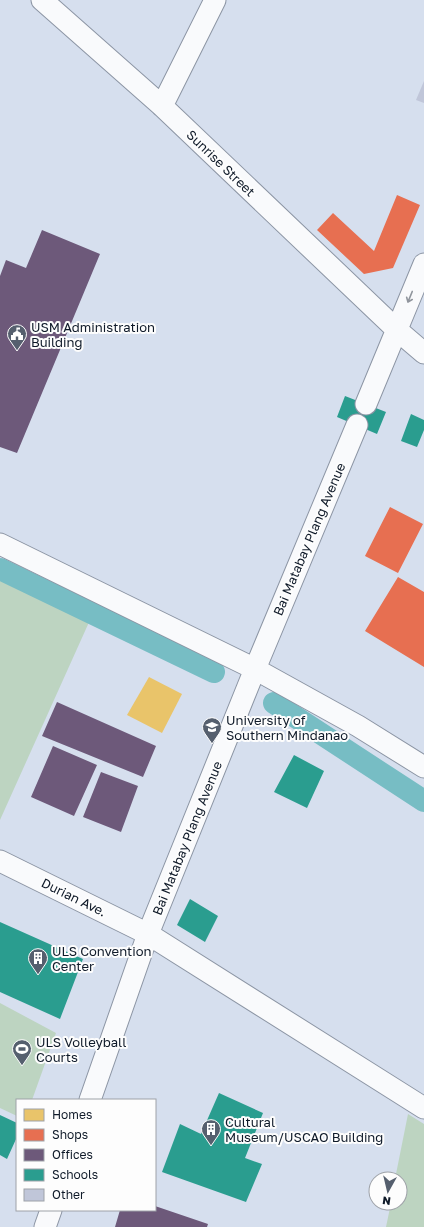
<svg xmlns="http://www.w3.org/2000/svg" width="424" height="1227" viewBox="0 0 424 1227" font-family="'Golos Text',sans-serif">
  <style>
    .green { fill: #bdd4c1 }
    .homes { fill: #e9c46a }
    .shops { fill: #e76f51 }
    .offices { fill: #6d597a }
    .schools { fill: #2a9d8f }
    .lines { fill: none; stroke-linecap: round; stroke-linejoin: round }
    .canal { stroke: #77bdc4; stroke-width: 22 }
    .building { fill: #c0c6d9 }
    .minor-casing { stroke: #8c95a4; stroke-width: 23 }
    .minor { stroke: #f9fafc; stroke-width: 21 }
    .oneway { stroke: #90959d }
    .labels { text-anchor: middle; stroke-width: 4; stroke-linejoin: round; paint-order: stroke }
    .street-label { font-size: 13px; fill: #0f1a29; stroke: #fdfdfd }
    .poi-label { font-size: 13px; fill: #0f1a29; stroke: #fdfdfd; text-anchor: start }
  </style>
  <rect width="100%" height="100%" fill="#d6dfee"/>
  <!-- green -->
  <path class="green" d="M0,576L90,620L0,820Z
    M0,1003L56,1033L32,1100H17V1116L0,1108Z
    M408,1114L424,1124V1227H386L391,1203H400V1179H395Z"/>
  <!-- homes -->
  <path class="homes" d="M149,677L182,694L162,733L127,715Z"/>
  <!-- shops -->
  <path class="shops" d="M397,195L420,205L393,268L364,274L317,230L333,213L374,251Z
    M390,507L423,524L398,573L365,556Z
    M398,577L424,592V667L365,631Z"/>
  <!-- offices -->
  <path class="offices" d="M42,230L100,254L17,453L0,447V276L6,260L26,268Z
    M57,702L156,746L143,777L42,736Z
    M53,746L97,765L74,816L31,797Z
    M101,772L138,786L121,832L83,817Z
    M155,1206L208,1224L207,1227H115L120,1210H155Z"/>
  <!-- schools -->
  <path class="schools" d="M345,396L386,412L377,434L337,417Z
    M411,414L424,420V430L417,447L401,441Z
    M294,755L324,771L307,808L274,792Z
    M190,899L218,916L205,942L177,925Z
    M0,922L83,959L60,1019L0,992Z
    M219,1093L263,1113L245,1158L262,1164L246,1202L162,1172L180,1124L201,1134Z
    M0,1115L17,1123V1137L7,1159L0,1155Z"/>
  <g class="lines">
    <!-- canal -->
    <path class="canal" d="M0,569L214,672
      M274,703L424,801"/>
  </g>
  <!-- building -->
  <path class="building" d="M424,81V103L416,100Z"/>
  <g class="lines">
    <!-- minor casing -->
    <g class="minor-casing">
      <path id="minor" d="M42,0L162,106L397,330L424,353
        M162,106L215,0
        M366,404L424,264
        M0,544L255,669L358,726L424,767
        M0,861L148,934L424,1108
        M90,1100L148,934L255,669L357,425
        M45,1227L51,1210"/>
    </g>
    <!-- minor -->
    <use href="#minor" class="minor"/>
  </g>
  <!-- one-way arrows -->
  <defs><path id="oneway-shaft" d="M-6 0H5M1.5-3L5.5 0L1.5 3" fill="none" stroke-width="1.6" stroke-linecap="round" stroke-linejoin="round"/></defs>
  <use class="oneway" href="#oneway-shaft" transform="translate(410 297) rotate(112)"/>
  <!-- icons -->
  <defs>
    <g id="civic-pin" transform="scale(1)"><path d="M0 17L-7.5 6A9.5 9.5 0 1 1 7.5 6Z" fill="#555f6e" stroke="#fdfdfd"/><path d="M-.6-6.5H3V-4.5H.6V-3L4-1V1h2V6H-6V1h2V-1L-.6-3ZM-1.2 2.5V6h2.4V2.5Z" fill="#fff"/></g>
    <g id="university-pin" transform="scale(1)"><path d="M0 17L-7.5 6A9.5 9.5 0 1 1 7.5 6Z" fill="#555f6e" stroke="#fdfdfd"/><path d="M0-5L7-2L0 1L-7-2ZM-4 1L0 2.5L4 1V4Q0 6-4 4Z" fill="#fff"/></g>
    <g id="building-pin" transform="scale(1)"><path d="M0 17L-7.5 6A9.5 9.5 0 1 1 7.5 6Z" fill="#555f6e" stroke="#fdfdfd"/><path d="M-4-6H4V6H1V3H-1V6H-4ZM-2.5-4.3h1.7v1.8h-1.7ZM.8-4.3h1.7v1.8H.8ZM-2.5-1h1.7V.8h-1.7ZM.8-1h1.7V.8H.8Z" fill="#fff"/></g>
    <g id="stadium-pin" transform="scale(1)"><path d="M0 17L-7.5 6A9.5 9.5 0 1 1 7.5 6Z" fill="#555f6e" stroke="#fdfdfd"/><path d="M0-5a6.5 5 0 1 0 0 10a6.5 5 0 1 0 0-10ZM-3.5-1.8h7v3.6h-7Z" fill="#fff"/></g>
  </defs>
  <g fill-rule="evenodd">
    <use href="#civic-pin" x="17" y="334"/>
    <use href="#university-pin" x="212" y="727"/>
    <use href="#building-pin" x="38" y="958"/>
    <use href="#stadium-pin" x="22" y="1049"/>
    <use href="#building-pin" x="211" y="1129"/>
  </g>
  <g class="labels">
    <!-- street labels -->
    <g class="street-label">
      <text transform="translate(221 163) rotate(44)" y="5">Sunrise Street</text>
      <text transform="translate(309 539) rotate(-67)" y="5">Bai Matabay Plang Avenue</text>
      <text transform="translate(187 838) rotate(-68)" y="5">Bai Matabay Plang Avenue</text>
      <text transform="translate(74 897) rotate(26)" y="5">Durian Ave.</text>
    </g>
    <!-- poi labels -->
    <g class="poi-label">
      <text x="31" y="332">USM Administration<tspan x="31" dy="15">Building</tspan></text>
      <text x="226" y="725">University of<tspan x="226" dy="15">Southern Mindanao</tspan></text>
      <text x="52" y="956">ULS Convention<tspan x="52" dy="15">Center</tspan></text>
      <text x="36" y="1047">ULS Volleyball<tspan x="36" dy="15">Courts</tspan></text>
      <text x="225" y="1127">Cultural<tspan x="225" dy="15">Museum/USCAO Building</tspan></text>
    </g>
  </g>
  <!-- legend -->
  <rect x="16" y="1099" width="140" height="112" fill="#fdfdfd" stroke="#9ea2a8"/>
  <rect x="24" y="1109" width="20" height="12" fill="#e9c46a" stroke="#9ea2a8"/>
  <text x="52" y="1119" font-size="12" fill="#0f1a29">Homes</text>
  <rect x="24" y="1129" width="20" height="12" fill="#e76f51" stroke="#9ea2a8"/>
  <text x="52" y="1139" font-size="12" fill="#0f1a29">Shops</text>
  <rect x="24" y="1149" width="20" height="12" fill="#6d597a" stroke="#9ea2a8"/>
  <text x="52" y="1159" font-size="12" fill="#0f1a29">Offices</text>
  <rect x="24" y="1169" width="20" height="12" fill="#2a9d8f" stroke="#9ea2a8"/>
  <text x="52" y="1179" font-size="12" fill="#0f1a29">Schools</text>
  <rect x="24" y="1189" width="20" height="12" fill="#c0c6d9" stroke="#9ea2a8"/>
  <text x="52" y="1199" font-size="12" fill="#0f1a29">Other</text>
  <!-- north arrow -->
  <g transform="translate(388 1191) rotate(188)"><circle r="19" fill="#fdfdfd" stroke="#9ea2a8"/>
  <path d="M0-3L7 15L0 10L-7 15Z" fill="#555f6e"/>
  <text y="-6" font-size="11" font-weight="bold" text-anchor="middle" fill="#0f1a29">N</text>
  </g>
</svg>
